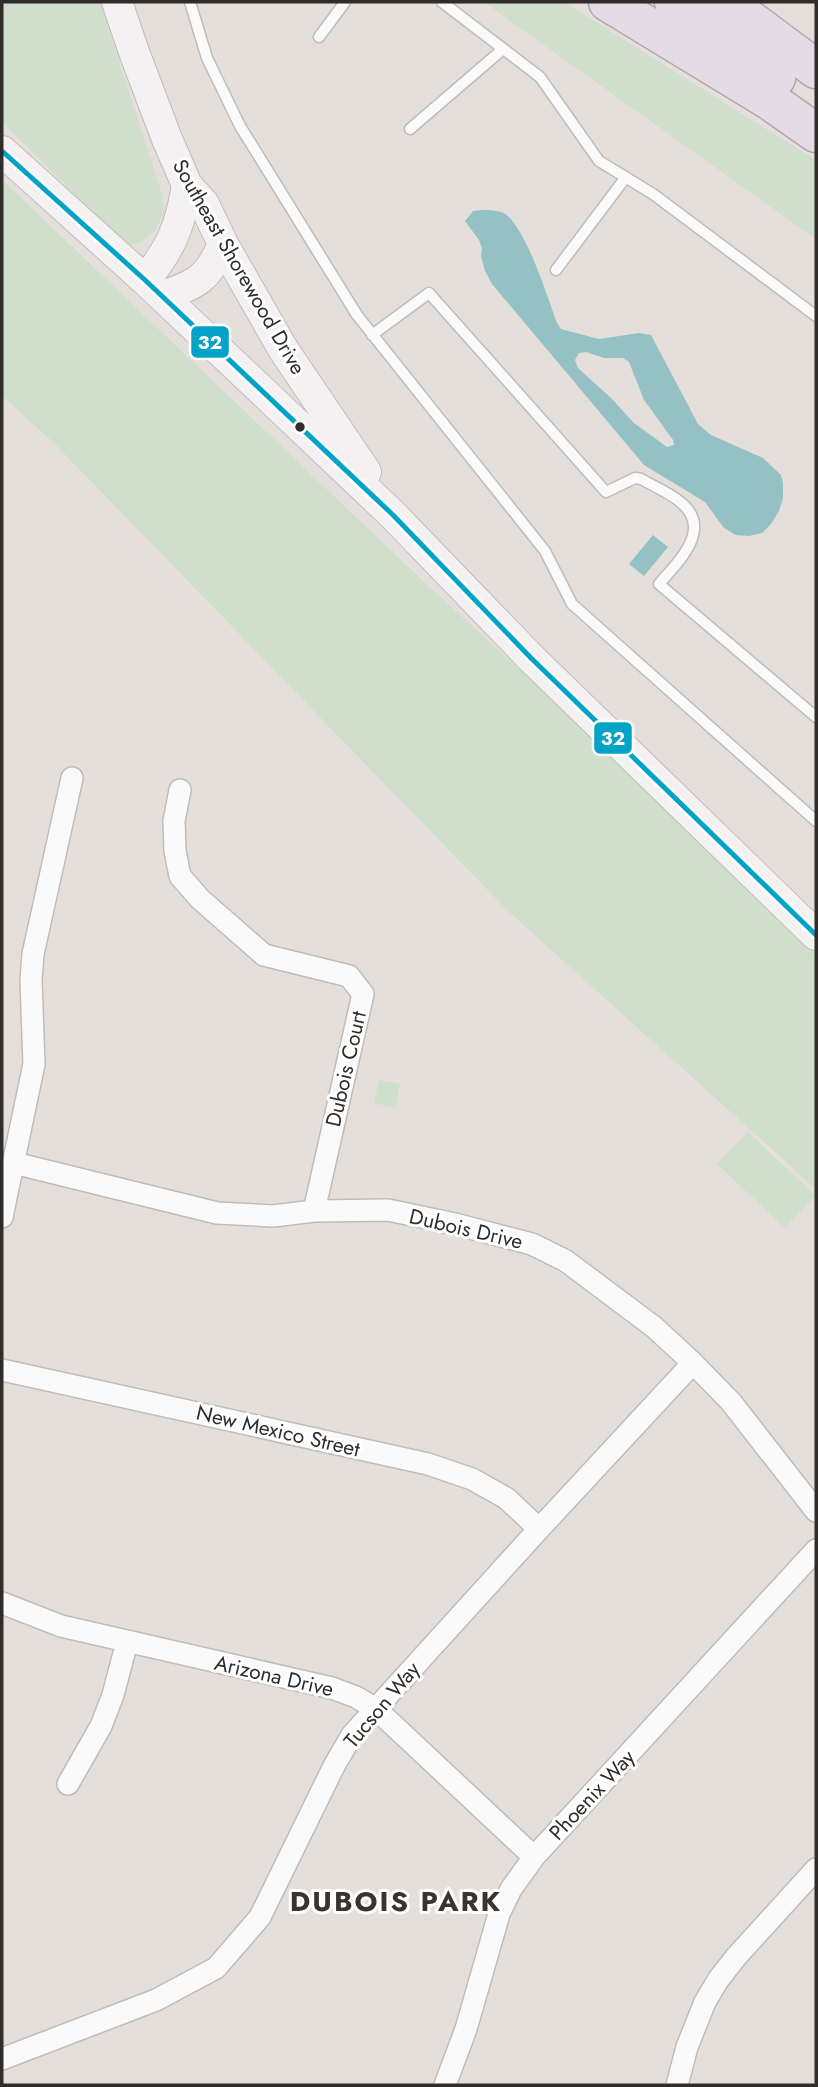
<svg xmlns="http://www.w3.org/2000/svg" width="818" height="2087" viewBox="0 0 818 2087" font-family="Jost,sans-serif">
  <style>
    .green { fill: #d0decc }
    .water { fill: #95c1c5; fill-rule: evenodd }
    .lines { fill: none; stroke-linecap: round; stroke-linejoin: round }
    .lane-casing { stroke: #c0bcb9; stroke-width: 13 }
    .street-casing { stroke: #c0bcb9; stroke-width: 24 }
    .secondary-casing { stroke: #c0bcb9; stroke-width: 32 }
    .highway-casing { stroke: #b2a6b0; stroke-width: 41 }
    .lane { stroke: #fbfafa; stroke-width: 10 }
    .street { stroke: #fbfafa; stroke-width: 21 }
    .secondary { stroke: #f4f1f3; stroke-width: 30 }
    .highway { stroke: #e4dbe4; stroke-width: 38 }
    .bus-1-casing { stroke: #fff; stroke-width: 10 }
    .bus-1 { stroke: #02a3c6; stroke-width: 5 }
    .bus-dot { fill: #2f2c29; stroke: #fff; stroke-width: 2.5 }
    .labels { text-anchor: middle; stroke-width: 6; stroke-linejoin: round; paint-order: stroke }
    .street-label { font-size: 21px; fill: #2f2c29; stroke: #fff }
    .district-label { font-size: 28px; font-weight: bold; letter-spacing: 2px; fill: #3b342e; stroke: #fff }
    .line-badge { stroke: #fff; stroke-width: 2.5 }
    .badge-label { font-size: 19px; text-anchor: middle; font-weight: bold; fill: #fff }
  </style>
  <rect width="100%" height="100%" fill="#e4dfdb"/>
  <!-- green -->
  <path class="green" d="M3,2H100L162,194L164,213L154,232L140,243L130,245L119,239L2,122Z
    M484,2H564L816,160V239Z
    M2,180L424,582L718,851L816,955V1189L507,910L52,441L2,396Z
    M379,1080L400,1084L395,1108L374,1103Z
    M748,1132L816,1196L785,1228L717,1164Z"/>
  <!-- water -->
  <path class="water" d="M481,210C489,210 500,210 507,215C528,234 547,296 557,323L561,329L599,339L639,333L651,335L698,424L711,435L763,458L781,475L783,483V498L779,511L771,524L762,533L749,536L736,535L724,528L705,502L644,465L492,284L485,271L481,256L482,248L479,240L465,221L473,211ZM586,352L604,358H623L629,362L644,400L673,440L674,445L667,447L634,423L611,398L578,368L575,360L579,353Z
    M653,535L668,547L644,576L629,564Z"/>
  <g class="lines">
    <!-- lane casing -->
    <g class="lane-casing">
      <path id="lane" d="M190,2L207,58L240,126L357,315L545,551L572,604L816,821
        M442,2L540,77L599,161L653,194L816,316
        M319,37L345,2
        M410,129L503,49
        M556,270L626,177
        M372,335L429,293L606,492L635,478L641,479C653,486 668,492 679,501C715,528 678,562 659,584L816,717"/>
    </g>
    <!-- street casing -->
    <g class="street-casing">
      <path id="street" d="M180,790L174,821L175,851L180,876L200,899L264,955L349,976L363,994L314,1211
        M14,1163L217,1213L273,1216L314,1211L388,1210L455,1224L532,1244L566,1261L654,1327L693,1363L731,1402L816,1511
        M2,1217L34,1064L31,980L33,954L72,778
        M2,1370L428,1464L472,1479L506,1498L539,1529
        M2,1603L61,1626L332,1688L356,1697L376,1709L534,1857
        M68,1784L101,1726L113,1695L127,1642
        M2,2059L156,2000L216,1968L260,1917L334,1766L352,1735L539,1529L693,1363
        M445,2085L466,2029L499,1914L511,1889L534,1857L816,1550
        M677,2085L687,2047L705,2002L718,1980L736,1957L816,1869"/>
    </g>
    <!-- secondary casing -->
    <g class="secondary-casing">
      <path id="secondary" d="M117,2L134,52L167,139L187,185L204,204L223,244L283,349L366,472
        M2,151L145,280L393,515L531,658L816,935
        M145,280C171,249 181,224 187,185
        M162,296C196,285 209,278 223,244"/>
    </g>
    <!-- highway casing -->
    <g class="highway-casing">
      <path id="highway" d="M608,2L769,100L816,133
        M674,2L776,78
        M726,2L816,69"/>
    </g>
    <!-- lane -->
    <use href="#lane" class="lane"/>
    <!-- street -->
    <use href="#street" class="street"/>
    <!-- secondary -->
    <use href="#secondary" class="secondary"/>
    <!-- highway -->
    <use href="#highway" class="highway"/>
    <!-- bus-1 casing -->
    <g class="bus-1-casing">
      <path id="bus-1" d="M2,151L145,280L393,515L531,658L816,935"/>
    </g>
    <!-- bus-1 -->
    <use href="#bus-1" class="bus-1"/>
  </g>
  <!-- markers -->
  <circle class="bus-dot" cx="300" cy="427" r="6"/>
  <g class="labels">
    <!-- street labels -->
    <g class="street-label">
      <text transform="translate(239 267) rotate(60)" y="7">Southeast Shorewood Drive</text>
      <text transform="translate(346 1069) rotate(-77)" y="7">Dubois Court</text>
      <text transform="translate(466 1229) rotate(13)" y="7">Dubois Drive</text>
      <text transform="translate(278 1431) rotate(13)" y="7">New Mexico Street</text>
      <text transform="translate(274 1676) rotate(13)" y="7">Arizona Drive</text>
      <text transform="translate(382 1705) rotate(-50)" y="7">Tucson Way</text>
      <text transform="translate(592 1795) rotate(-47)" y="7">Phoenix Way</text>
    </g>
    <!-- district labels -->
    <g class="district-label">
      <text x="396" y="1911">DUBOIS PARK</text>
    </g>
  </g>
  <g class="line-badge">
    <rect x="190" y="325" width="40" height="34" rx="7" fill="#02a3c6"/>
    <rect x="593" y="721" width="40" height="34" rx="7" fill="#02a3c6"/>
  </g>
  <g class="badge-label">
    <text x="210" y="349">32</text>
    <text x="613" y="745">32</text>
  </g>
  <!-- border -->
  <rect width="818" height="2087" fill="none" stroke="#2f2c29" stroke-width="7"/>
</svg>
